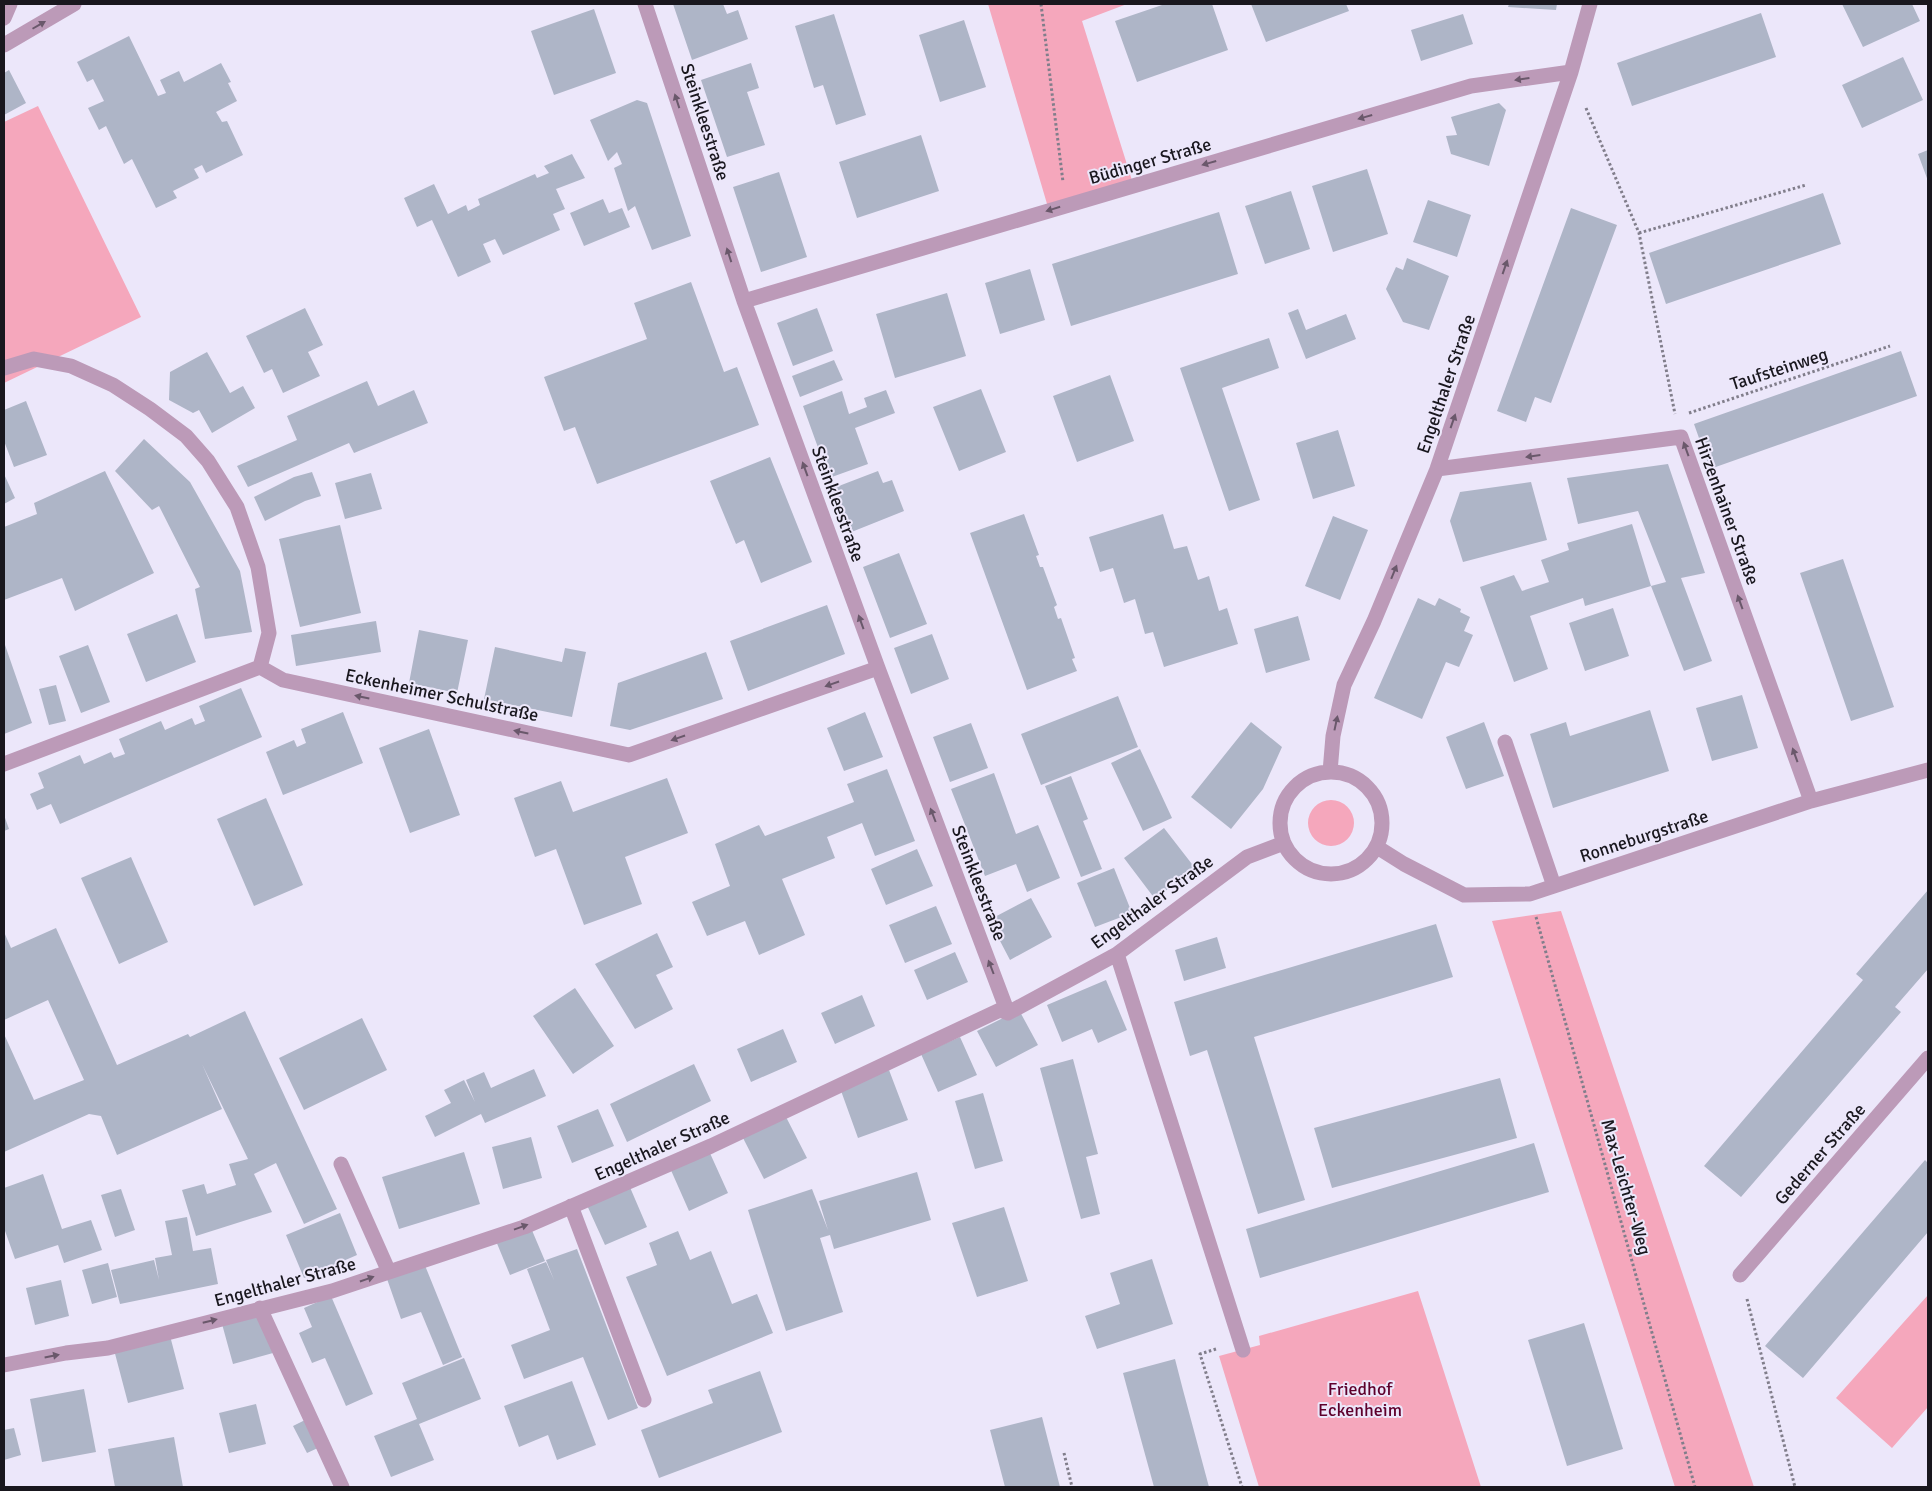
<svg xmlns="http://www.w3.org/2000/svg" width="1932" height="1491" viewBox="0 0 1932 1491" font-family="Signika,sans-serif">
  <style>
    .green { fill: #f5a7bc }
    .building { fill: #aeb5c7 }
    .lines { fill: none; stroke-linecap: round; stroke-linejoin: round }
    .path { stroke: #817e8b; stroke-width: 3; stroke-dasharray: 2.5 2.5; stroke-linecap: butt }
    .minor { stroke: #bc9ab8; stroke-width: 15 }
    .oneway { fill: #6a586b }
    .labels { text-anchor: middle; stroke-width: 4; stroke-linejoin: round; paint-order: stroke }
    .street-label { font-size: 18px; fill: #19171e; stroke: #ece7fa }
    .park-label { font-size: 18px; fill: #5e002c; stroke: #ece7fa }
  </style>
  <rect width="100%" height="100%" fill="#ece7fa"/>
  <!-- green -->
  <path class="green" d="M988,4H1127L1082,21L1135,190L1050,214Z
    M38,106L141,317L4,383V122Z
    M1308 823a23 23 0 1 1 46 0a23 23 0 1 1-46 0Z
    M1561,911L1754,1487H1675L1492,921Z
    M1418,1291L1481,1487H1259L1219,1356L1260,1345L1259,1336Z
    M1928,1295V1407L1892,1448L1836,1398Z"/>
  <!-- building -->
  <path class="building" d="M673,4H723L727,14L738,10L748,39L692,60Z
    M1165,4H1212L1228,50L1137,82L1115,21Z
    M1251,4H1346L1349,11L1266,42Z
    M1509,4H1557L1556,10L1508,7Z
    M1842,4H1912L1920,21L1863,47Z
    M594,9L616,73L554,95L531,31Z
    M1761,13L1776,57L1632,106L1617,63Z
    M834,14L866,115L836,125L823,85L814,88L795,26Z
    M1463,14L1473,44L1421,61L1411,30Z
    M964,20L986,87L940,102L919,35Z
    M129,36L158,96L166,93L160,80L179,71L184,82L221,63L231,82L228,83L237,101L216,112L222,122L227,121L243,155L206,173L202,165L194,169L199,178L173,191L177,198L156,208L132,159L124,164L106,126L99,130L88,108L104,101L93,79L87,82L77,62Z
    M1903,57L1923,100L1862,128L1842,85Z
    M751,63L759,88L747,92L765,145L727,157L701,80Z
    M9,70L26,103L4,115V73Z
    M637,100L647,103L691,236L652,250L635,206L628,211L614,168L622,164L617,152L608,161L590,120Z
    M1499,103L1506,110L1489,166L1451,154L1446,136L1457,135L1451,117Z
    M921,135L939,191L857,218L839,162Z
    M1928,150V181L1918,154Z
    M572,154L585,178L556,189L565,209L553,214L560,230L503,255L495,239L483,244L491,262L458,277L432,220L417,227L404,198L434,184L448,214L466,205L468,211L480,205L478,199L535,174L537,178L549,173L544,166Z
    M1367,169L1388,234L1333,252L1312,186Z
    M779,172L807,257L761,272L733,187Z
    M1291,191L1310,249L1265,264L1245,206Z
    M1823,193L1841,244L1666,304L1649,253Z
    M603,199L609,213L622,208L630,227L584,246L570,213Z
    M1428,200L1471,215L1457,257L1413,242Z
    M1571,208L1617,225L1551,403L1535,397L1526,422L1497,411Z
    M1219,212L1238,274L1071,326L1052,264Z
    M1407,258L1449,276L1429,330L1403,322L1386,289L1396,267L1403,270Z
    M1030,269L1045,320L1000,334L985,283Z
    M691,282L724,372L737,367L759,425L597,484L575,427L564,431L544,377L647,339L634,303Z
    M947,293L966,356L895,378L876,314Z
    M305,308L323,345L308,352L320,376L283,393L272,369L264,373L246,336Z
    M817,308L833,351L793,366L777,323Z
    M1298,309L1306,330L1346,314L1356,339L1306,359L1288,313Z
    M1269,338L1279,368L1222,388L1260,500L1229,511L1180,368Z
    M1901,351L1917,396L1710,469L1694,424Z
    M207,352L230,393L243,386L255,408L212,433L199,410L193,413L169,400L170,372Z
    M834,360L843,380L800,397L792,376Z
    M1110,375L1134,441L1077,462L1053,396Z
    M367,381L378,406L414,390L428,423L354,453L349,443L248,487L237,466L297,440L287,416Z
    M981,389L1006,452L959,471L933,407Z
    M886,390L895,413L855,428L868,464L829,478L803,406L842,391L849,414L867,407L864,398Z
    M26,401L47,455L14,467L4,441V410Z
    M1338,430L1355,486L1313,499L1296,443Z
    M144,439L190,482L240,571L252,632L205,639L195,589L200,587L159,506L152,510L115,471Z
    M770,457L812,562L761,583L744,540L736,544L710,481Z
    M1668,464L1705,573L1681,578L1712,661L1684,671L1651,586L1666,582L1638,511L1578,524L1567,478Z
    M105,471L154,573L75,611L62,578L4,600V527L37,514L34,503Z
    M878,471L883,483L892,480L904,511L849,533L831,489Z
    M312,472L321,496L305,501L265,521L254,497L294,477Z
    M371,473L382,509L345,519L335,483Z
    M4,474L15,498L4,504Z
    M1531,482L1547,540L1463,562L1450,521L1460,492Z
    M1024,514L1039,555L1036,556L1040,567H1043L1057,605L1054,607L1058,619L1061,618L1075,658L1072,659L1077,671L1027,690L970,533Z
    M1163,514L1174,549L1187,546L1198,580L1209,576L1219,611L1227,608L1238,644L1164,667L1153,632L1145,634L1135,599L1124,603L1113,568L1100,572L1089,537Z
    M1333,516L1368,530L1340,600L1305,586Z
    M1632,524L1651,586L1585,606L1583,598L1530,616L1548,669L1514,682L1480,587L1514,575L1522,591L1549,582L1541,560L1569,550L1567,543Z
    M340,525L361,613L300,627L279,539Z
    M899,553L927,624L890,638L863,567Z
    M1843,559L1894,707L1851,721L1800,573Z
    M1418,598L1435,606L1439,598L1461,609L1460,612L1470,617L1464,631L1473,635L1459,667L1446,662L1422,719L1374,698Z
    M827,605L845,654L748,691L730,641Z
    M1613,608L1629,656L1585,671L1569,623Z
    M177,614L196,662L146,682L127,634Z
    M1298,616L1310,660L1266,673L1254,629Z
    M376,621L381,652L296,666L291,635Z
    M419,630L468,640L457,693L409,683Z
    M932,634L949,679L911,694L894,648Z
    M4,642L32,723L4,734Z
    M88,645L110,702L81,713L59,656Z
    M495,647L562,662L565,648L586,652L572,717L484,699Z
    M706,652L723,699L630,730L610,726L618,683Z
    M56,685L66,721L49,725L39,689Z
    M241,688L262,737L60,824L51,804L37,810L30,794L44,788L38,773L80,755L84,764L111,752L114,758L125,754L119,739L161,721L165,730L192,718L195,725L205,721L199,706Z
    M1742,695L1758,748L1712,761L1696,708Z
    M1118,696L1138,747L1041,785L1021,734Z
    M1650,710L1669,771L1553,808L1530,734L1566,722L1570,736Z
    M343,712L363,763L283,795L266,752L294,740L297,747L306,743L301,729Z
    M865,712L883,757L844,771L827,728Z
    M1251,722L1282,747L1263,789L1231,829L1191,797Z
    M1484,722L1504,776L1466,789L1446,737Z
    M971,723L988,768L950,782L933,737Z
    M429,729L460,815L410,833L379,748Z
    M1140,749L1172,818L1143,831L1111,763Z
    M887,769L915,841L875,856L862,823L827,837L835,858L782,879L805,935L759,955L745,921L707,936L692,902L730,886L715,844L759,825L765,836L854,802L847,784Z
    M994,773L1016,834L1038,825L1060,878L1027,892L1016,864L985,876L951,789Z
    M1071,776L1088,819L1083,821L1102,869L1081,877L1045,786Z
    M667,778L688,833L625,857L642,904L584,925L556,849L535,857L514,798L561,781L573,812Z
    M266,798L303,885L254,906L217,819Z
    M4,815L9,829L4,831Z
    M1164,828L1195,868L1155,899L1124,858Z
    M917,849L933,886L886,905L871,869Z
    M131,857L168,942L119,964L81,878Z
    M1114,868L1132,913L1095,927L1077,883Z
    M1928,890V969L1895,1007L1901,1012L1741,1197L1704,1166L1863,980L1856,974Z
    M1031,898L1052,937L1010,960L989,920Z
    M936,906L952,944L905,963L889,925Z
    M1436,924L1453,977L1254,1037L1305,1200L1258,1214L1207,1050L1190,1056L1174,1002Z
    M56,928L117,1065L188,1034L190,1037L245,1011L337,1209L304,1224L276,1163L254,1174L272,1212L196,1236L182,1190L204,1184L207,1194L236,1185L229,1164L248,1159L202,1064L222,1109L117,1155L101,1116L89,1114L4,1152V1034L34,1100L84,1080L48,1000L4,1020V932L11,948Z
    M657,933L673,967L656,975L673,1009L635,1029L595,964Z
    M1217,937L1226,968L1184,981L1175,950Z
    M955,952L968,982L927,1000L914,970Z
    M1106,980L1127,1030L1098,1043L1092,1029L1062,1042L1047,1005Z
    M575,988L614,1046L573,1074L533,1016Z
    M862,995L875,1026L835,1044L821,1013Z
    M1019,1010L1038,1045L996,1067L977,1031Z
    M362,1018L387,1070L304,1110L279,1058Z
    M783,1029L797,1062L751,1082L737,1049Z
    M960,1037L977,1075L938,1092L921,1054Z
    M1073,1059L1098,1154L1086,1157L1100,1214L1081,1219L1040,1068Z
    M694,1064L711,1101L627,1142L610,1104Z
    M534,1069L546,1096L485,1123L481,1114L435,1137L425,1116L451,1103L444,1090L464,1080L475,1102L466,1080L484,1072L491,1088Z
    M889,1070L908,1120L858,1138L840,1088Z
    M1500,1078L1517,1138L1332,1188L1314,1128Z
    M983,1093L1003,1161L975,1169L955,1101Z
    M598,1109L614,1146L572,1163L557,1126Z
    M785,1115L807,1158L764,1179L742,1136Z
    M531,1137L542,1178L503,1189L492,1147Z
    M1534,1143L1549,1192L1260,1278L1246,1229Z
    M709,1151L728,1193L689,1211L670,1168Z
    M464,1152L480,1204L399,1229L382,1177Z
    M1925,1160L1928,1163V1232L1803,1378L1765,1346Z
    M917,1172L931,1220L834,1249L830,1235L820,1238L843,1312L786,1331L748,1210L812,1189L828,1230L819,1201Z
    M43,1174L62,1229L91,1220L102,1250L64,1263L58,1245L15,1259L4,1228V1188Z
    M629,1185L647,1227L605,1245L586,1203Z
    M121,1189L135,1230L115,1237L101,1195Z
    M1004,1207L1028,1281L977,1297L952,1223Z
    M340,1213L357,1255L304,1278L286,1235Z
    M187,1217L193,1251L211,1248L218,1284L120,1304L111,1270L154,1260L159,1280L155,1258L172,1255L165,1221Z
    M531,1228L545,1261L510,1275L496,1241Z
    M678,1231L690,1260L711,1251L732,1304L757,1294L773,1333L667,1376L626,1277L657,1265L649,1243Z
    M577,1249L638,1408L608,1420L583,1357L524,1379L511,1345L550,1330L527,1269L546,1262L554,1280L546,1260Z
    M1152,1259L1173,1324L1097,1349L1085,1316L1120,1304L1110,1273Z
    M108,1263L117,1297L92,1304L82,1270Z
    M424,1263L462,1357L443,1365L421,1312L401,1319L386,1276Z
    M61,1280L69,1316L35,1325L26,1288Z
    M331,1296L373,1394L346,1406L325,1358L312,1363L299,1333L312,1327L304,1308Z
    M261,1313L273,1353L233,1364L222,1324Z
    M1584,1323L1623,1449L1567,1466L1528,1340Z
    M169,1332L184,1389L128,1403L113,1346Z
    M464,1358L481,1399L419,1424L434,1460L391,1477L374,1436L417,1419L402,1383Z
    M1175,1359L1183,1390L1209,1487H1154L1140,1436L1123,1373Z
    M760,1371L782,1432L659,1478L641,1430L713,1403L708,1390Z
    M572,1381L596,1445L557,1460L548,1435L519,1447L504,1406Z
    M84,1389L96,1452L42,1462L30,1399Z
    M256,1404L266,1444L229,1453L219,1413Z
    M1042,1417L1060,1487H1005L990,1430Z
    M307,1419L320,1447L307,1453L293,1426Z
    M14,1428L21,1455L4,1460V1430Z
    M174,1437L183,1487H115L108,1449Z"/>
  <g class="lines">
    <!-- path -->
    <path class="path" d="M1041,4L1063,182
      M1586,108L1639,233L1675,414
      M1639,233L1806,185
      M1689,413L1890,346
      M1536,917L1695,1487
      M1747,1299L1795,1487
      M1216,1349L1200,1354L1242,1487
      M1064,1453L1072,1487"/>
    <!-- minor -->
    <path class="minor" d="M645,4L744,301L878,668L1008,1013
      M4,18L10,4
      M4,45L74,4
      M744,301L1471,86L1571,72
      M4,368L34,359L71,366L113,385L150,409L186,436L208,461L237,507L258,567L269,633L260,667
      M1437,469L1681,437L1811,801
      M1505,742L1554,886
      M4,764L260,667L283,680L629,755L878,668
      M1330,772L1333,736L1344,685L1374,621L1437,469L1571,72L1590,4
      M1280 823a51 51 0 1 1 102 0a51 51 0 1 1-102 0Z
      M1377,847L1404,864L1464,895L1530,894L1811,801L1928,770
      M1117,954L1243,1350
      M341,1164L389,1272
      M571,1206L644,1400
      M1740,1275L1928,1058
      M260,1308L342,1487
      M4,1365L66,1353L108,1348L332,1291L524,1227L711,1146L1000,1010L1008,1013L1117,954L1247,857L1284,843"/>
  </g>
  <!-- one-way arrows -->
  <defs><path id="oneway-solid" d="M-6-.8H1V-3.2L6.5 0L1 3.2V.8H-6Z" transform="scale(1.25)"/></defs>
  <g class="oneway">
    <use href="#oneway-solid" transform="translate(39 25) rotate(-30)"/>
    <use href="#oneway-solid" transform="translate(1522 79) rotate(172)"/>
    <use href="#oneway-solid" transform="translate(677 101) rotate(-108)"/>
    <use href="#oneway-solid" transform="translate(1365 117) rotate(164)"/>
    <use href="#oneway-solid" transform="translate(1209 163) rotate(164)"/>
    <use href="#oneway-solid" transform="translate(1053 209) rotate(163)"/>
    <use href="#oneway-solid" transform="translate(729 255) rotate(-108)"/>
    <use href="#oneway-solid" transform="translate(1505 267) rotate(-71)"/>
    <use href="#oneway-solid" transform="translate(1453 421) rotate(-71)"/>
    <use href="#oneway-solid" transform="translate(1686 449) rotate(-110)"/>
    <use href="#oneway-solid" transform="translate(1533 456) rotate(172)"/>
    <use href="#oneway-solid" transform="translate(805 469) rotate(-110)"/>
    <use href="#oneway-solid" transform="translate(1394 572) rotate(-68)"/>
    <use href="#oneway-solid" transform="translate(1740 602) rotate(-110)"/>
    <use href="#oneway-solid" transform="translate(861 622) rotate(-110)"/>
    <use href="#oneway-solid" transform="translate(832 684) rotate(161)"/>
    <use href="#oneway-solid" transform="translate(362 697) rotate(-168)"/>
    <use href="#oneway-solid" transform="translate(1336 723) rotate(-78)"/>
    <use href="#oneway-solid" transform="translate(521 732) rotate(-168)"/>
    <use href="#oneway-solid" transform="translate(678 738) rotate(161)"/>
    <use href="#oneway-solid" transform="translate(1795 755) rotate(-110)"/>
    <use href="#oneway-solid" transform="translate(933 815) rotate(-111)"/>
    <use href="#oneway-solid" transform="translate(991 967) rotate(-111)"/>
    <use href="#oneway-solid" transform="translate(521 1227) rotate(-20)"/>
    <use href="#oneway-solid" transform="translate(367 1279) rotate(-19)"/>
    <use href="#oneway-solid" transform="translate(210 1321) rotate(-14)"/>
    <use href="#oneway-solid" transform="translate(52 1356) rotate(-11)"/>
  </g>
  <g class="labels">
    <!-- street labels -->
    <g class="street-label">
      <text transform="translate(705 122) rotate(72)" y="6">Steinkleestraße</text>
      <text transform="translate(1150 161) rotate(-16)" y="6">Büdinger Straße</text>
      <text transform="translate(1779 369) rotate(-18)" y="6">Taufsteinweg</text>
      <text transform="translate(1446 384) rotate(-71)" y="6">Engelthaler Straße</text>
      <text transform="translate(838 504) rotate(70)" y="6">Steinkleestraße</text>
      <text transform="translate(1727 511) rotate(70)" y="6">Hirzenhainer Straße</text>
      <text transform="translate(442 695) rotate(12)" y="6">Eckenheimer Schulstraße</text>
      <text transform="translate(1644 836) rotate(-18)" y="6">Ronneburgstraße</text>
      <text transform="translate(979 883) rotate(69)" y="6">Steinkleestraße</text>
      <text transform="translate(1152 902) rotate(-36)" y="6">Engelthaler Straße</text>
      <text transform="translate(662 1146) rotate(-24)" y="6">Engelthaler Straße</text>
      <text transform="translate(1820 1154) rotate(-49)" y="6">Gederner Straße</text>
      <text transform="translate(1626 1187) rotate(74)" y="6">Max-Leichter-Weg</text>
      <text transform="translate(285 1282) rotate(-15)" y="6">Engelthaler Straße</text>
    </g>
    <!-- park labels -->
    <g class="park-label">
      <text x="1360" y="1395">Friedhof<tspan x="1360" dy="21">Eckenheim</tspan></text>
    </g>
  </g>
  <!-- border -->
  <rect width="1932" height="1491" fill="none" stroke="#19171e" stroke-width="10"/>
</svg>
